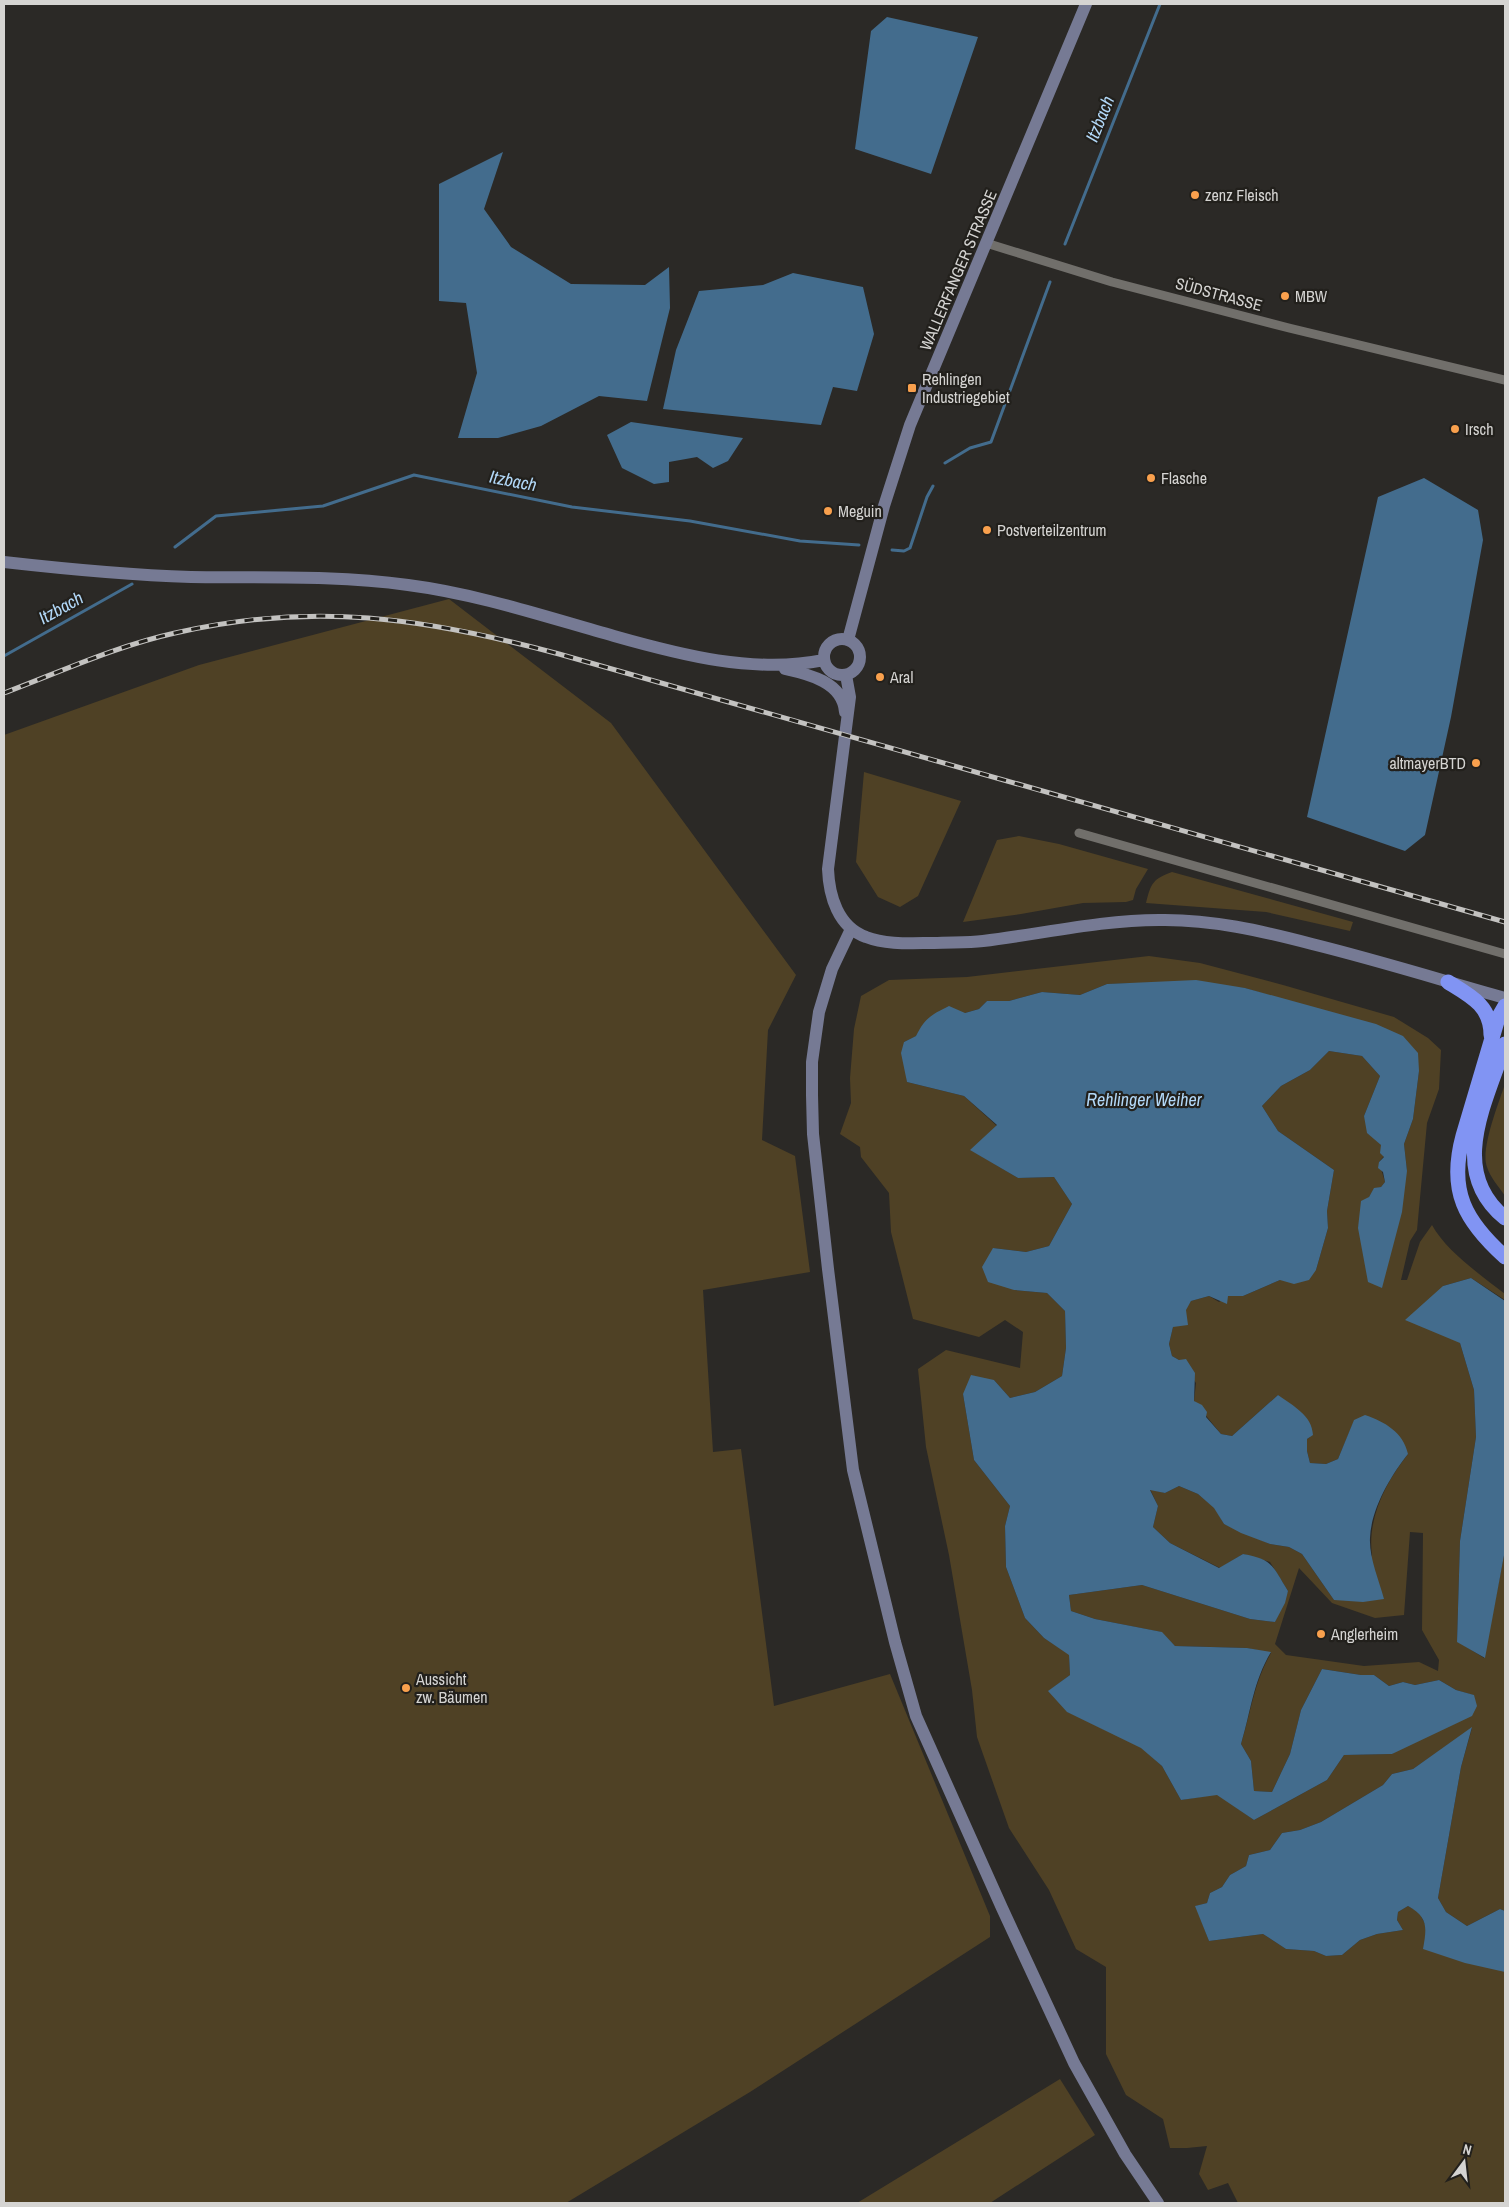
<svg xmlns="http://www.w3.org/2000/svg" width="1509" height="2207" viewBox="0 0 1509 2207" font-family="'Archivo Narrow',sans-serif">
  <style>
    .green { fill: #4f4125; fill-rule: evenodd }
    .water { fill: #436c8d }
    .lines { fill: none; stroke-linecap: round; stroke-linejoin: round }
    .stream { stroke: #436c8d; stroke-width: 3 }
    .street { stroke: #716f6b; stroke-width: 9 }
    .secondary { stroke: #767a94; stroke-width: 12 }
    .highway { stroke: #8194f3; stroke-width: 15 }
    .rail-casing { stroke: #c3c2c0; stroke-width: 5 }
    .rail { stroke: #22201c; stroke-width: 3; stroke-dasharray: 9; stroke-linecap: butt }
    .poi-dot { fill: #f9a04d; stroke: #22201c; stroke-width: 2 }
    .labels { text-anchor: middle; stroke-width: 4.5; stroke-linejoin: round; paint-order: stroke }
    .poi-label { font-size: 16px; fill: #d5d4d2; stroke: #22201c; text-anchor: start }
    .street-label { font-size: 16px; fill: #d5d4d2; stroke: #22201c }
    .water-label { font-size: 18px; font-style: italic; fill: #b2d8f8; stroke: #22201c }
  </style>
  <rect width="100%" height="100%" fill="#2b2926"/>
  <!-- green -->
  <path class="green" d="M449,599L611,723L796,975L768,1030L762,1140L795,1156L810,1272L703,1290L713,1452L741,1449L774,1706L890,1674L990,1916V1937L750,2092L566,2203H4V735L199,665Z
    M864,772L961,801L918,896L900,907L878,897L856,862Z
    M1019,836L1059,844L1148,869L1136,889L1133,900L1126,902L1083,903L1021,914L963,922L997,840Z
    M1172,872L1353,922L1350,931L1266,912L1146,903C1151,883 1153,879 1172,872Z
    M1149,956L1200,963L1283,985L1394,1017L1428,1038L1441,1050L1439,1089L1427,1123L1417,1230L1410,1241L1401,1280H1407L1420,1242L1432,1225C1446,1251 1482,1276 1505,1294V1300L1471,1278L1443,1286L1474,1390L1476,1437L1460,1541L1457,1641L1484,1658L1505,1550V1911L1500,1909L1467,1926L1446,1912L1438,1898L1461,1767L1472,1728L1413,1769L1392,1774L1383,1785L1321,1822L1300,1830L1282,1833L1270,1850L1249,1855L1246,1866L1230,1875L1222,1887L1210,1893L1207,1903L1196,1906L1209,1941L1263,1934L1286,1949L1314,1951L1326,1956L1342,1955L1360,1940L1377,1934L1403,1930L1397,1920L1398,1912L1408,1906L1419,1912L1427,1928L1505,1972V2203H1238L1228,2183L1208,2190L1199,2174L1207,2146L1187,2148H1170L1163,2119L1126,2095L1106,2054V1967L1076,1949L1049,1890L1009,1828L977,1737L972,1690L949,1555L926,1447L918,1369L946,1350L1020,1368L1023,1332L1005,1320L979,1337L913,1319L891,1232L889,1193L861,1157L860,1147L840,1134L851,1103L850,1078L854,1029L861,996L889,980L967,977ZM1140,983L1245,988L1281,999L1419,1071L1413,1119L1404,1144L1407,1171L1358,1228L1369,1197L1374,1189L1381,1187L1385,1182L1379,1162L1384,1156L1381,1145L1364,1116L1380,1076L1362,1056L1329,1051L1310,1070L1281,1086L1262,1106L1278,1131L1334,1170L1327,1211L1328,1228L1316,1270L1280,1280L1243,1296H1228L1219,1302L1209,1296L1191,1301L1173,1327L1169,1344L1172,1356L1179,1360L1196,1383L1194,1401L1221,1434L1232,1436L1278,1395L1310,1437L1307,1439V1451L1310,1463L1326,1464L1338,1459L1354,1421L1408,1454C1386,1482 1367,1518 1372,1555L1334,1600L1302,1554L1289,1547L1270,1544L1224,1524L1215,1508L1198,1494L1179,1486L1165,1493L1150,1489L1158,1506L1153,1527L1170,1543L1220,1568L1243,1554L1270,1562L1288,1591L1275,1622L1250,1619L1142,1585L1069,1595L1071,1611L1095,1619L1161,1632L1175,1646L1247,1648L1271,1653C1254,1682 1251,1712 1241,1744L1251,1761L1254,1791L1272,1792L1290,1754L1301,1710L1322,1669L1361,1675H1374L1389,1686L1403,1682L1415,1685L1439,1680L1456,1690L1473,1695L1392,1754L1344,1755L1327,1780L1254,1820L1217,1794L1181,1800L1162,1766L1141,1747L1068,1712L1049,1691L1070,1675L1069,1654L1044,1638L1025,1618L1006,1567L1005,1526L1010,1506L974,1460L963,1394L994,1380L1010,1398L1035,1392L1062,1376L1066,1348L1065,1311L1047,1293L1014,1290L993,1248L1026,1252L1049,1246L1072,1204L1054,1177L1018,1178L971,1150L997,1126L964,1096L907,1082L904,1042L965,1013L979,1009L987,1001H1009L1042,992L1080,995L1107,984ZM1410,1532L1423,1533L1422,1630L1439,1660L1438,1671L1419,1662L1364,1666L1286,1655L1275,1644L1299,1568L1332,1603L1375,1618L1404,1615Z
    M1505,1084V1196C1499,1187 1490,1177 1487,1167C1480,1150 1499,1102 1505,1084Z
    M1060,2079L1095,2135L990,2203H857Z"/>
  <!-- water -->
  <path class="water" d="M887,17L978,37L931,174L855,149L871,31Z
    M503,152L484,209L511,247L571,284L645,285L669,267L670,308L647,401L599,396L541,426L498,438H458L477,373L466,303L439,301V184Z
    M793,273L863,287L874,334L857,391L833,387L821,425L663,409L676,350L699,291L763,285Z
    M631,422L743,438L728,461L713,468L697,457L669,462V482L654,484L622,468L607,435Z
    M1424,478L1478,510L1483,540L1451,717L1425,835L1405,851L1307,817L1378,497Z
    M1196,980L1245,988L1376,1024L1403,1036L1418,1053L1419,1071L1413,1119L1404,1144L1407,1171L1402,1212L1382,1288L1368,1282L1358,1228L1361,1201L1369,1197L1374,1188L1381,1187L1385,1182L1383,1172L1378,1168L1379,1162L1384,1157L1380,1153L1381,1145L1367,1133L1364,1116L1380,1076L1362,1056L1329,1051L1310,1070L1281,1086L1262,1106L1278,1131L1334,1170L1327,1211L1328,1228L1316,1270L1309,1280L1294,1284L1280,1280L1243,1296H1228L1227,1304L1209,1296L1191,1301L1186,1310L1188,1325L1173,1327L1169,1344L1172,1356L1179,1360L1186,1359L1195,1373L1194,1401L1202,1405L1207,1412L1206,1417L1221,1434L1232,1436L1278,1395C1293,1406 1312,1415 1313,1435L1307,1439V1451L1310,1463L1326,1464L1338,1459L1354,1420L1365,1415C1385,1422 1403,1432 1408,1454C1391,1475 1371,1509 1370,1538C1369,1558 1379,1580 1384,1599L1363,1602L1334,1600L1302,1554L1289,1547L1270,1544L1241,1533L1224,1524L1214,1508L1198,1494L1179,1486L1165,1493L1150,1490L1158,1506L1153,1527L1170,1543L1219,1568L1243,1554C1273,1559 1273,1567 1288,1591L1285,1603L1275,1622L1250,1619L1142,1585L1069,1595L1071,1611L1095,1619L1162,1632L1175,1646L1247,1648L1271,1652C1253,1682 1251,1711 1241,1744L1251,1761L1254,1791L1272,1792L1290,1754L1301,1710L1322,1669L1361,1675H1374L1389,1686L1403,1682L1415,1685L1439,1680L1456,1690L1474,1695L1477,1706L1472,1716L1392,1754L1344,1755L1327,1780L1254,1820L1217,1795L1181,1800L1162,1766L1141,1748L1067,1712L1048,1691L1070,1675L1069,1655L1044,1638L1025,1618L1006,1567L1005,1526L1010,1506L974,1460L963,1394L971,1375L994,1380L1010,1398L1035,1392L1062,1376L1066,1348L1065,1311L1047,1293L1014,1290L988,1282L982,1267L993,1248L1026,1252L1049,1246L1072,1204L1054,1177L1018,1178L970,1150L997,1125L964,1096L907,1082L901,1053L904,1042L916,1036C925,1018 931,1015 949,1006L965,1013L979,1009L987,1001H1009L1042,992L1080,995L1107,984Z
    M1471,1278L1505,1301V1550L1485,1658L1457,1642L1460,1541L1476,1437L1474,1390L1460,1343L1405,1320L1443,1286Z
    M1472,1727L1461,1767L1438,1898L1446,1912L1467,1926L1500,1909L1505,1911V1972L1465,1963L1423,1949C1427,1927 1428,1917 1408,1906L1398,1912L1397,1920L1403,1930L1377,1934L1360,1940L1342,1955L1326,1956L1314,1951L1286,1949L1263,1934L1209,1941L1195,1906L1207,1903L1210,1893L1222,1887L1230,1875L1246,1866L1249,1855L1270,1850L1282,1833L1300,1830L1321,1822L1383,1785L1392,1774L1413,1769Z"/>
  <g class="lines">
    <!-- stream -->
    <path class="stream" d="M1065,244L1160,4
      M945,463L970,448L991,442L1050,282
      M175,547L216,516L323,506L414,475L572,507L690,521L800,541L859,545
      M892,550L904,551L910,548L927,497L933,486
      M4,656L132,584"/>
    <!-- street -->
    <path class="street" d="M986,243L1112,282L1289,328L1505,380
      M1079,833L1505,954"/>
    <!-- secondary -->
    <path class="secondary" d="M4,562C66,569 128,575 191,577C263,578 336,575 408,585C478,594 546,617 614,636C681,655 754,674 824,660
      M824 657a18 18 0 1 1 36 0a18 18 0 1 1-36 0Z
      M848,640L884,506L910,425L1086,4
      M785,669C808,674 843,682 845,712
      M846,675L850,697L828,869C829,896 838,927 866,937C886,945 913,943 934,943C950,942 967,943 983,941C1042,934 1100,920 1159,920C1211,919 1262,931 1312,944C1377,960 1441,980 1505,998
      M851,929L832,969L819,1012L812,1062V1095L813,1134L828,1269L853,1470L895,1642L916,1716L1002,1908L1074,2063L1125,2154L1158,2203"/>
    <!-- highway -->
    <path class="highway" d="M1448,982C1471,996 1491,1006 1491,1035
      M1505,1006L1498,1018L1463,1136C1448,1191 1465,1221 1505,1257
      M1505,1044C1486,1102 1447,1171 1505,1218"/>
    <!-- rail casing -->
    <g class="rail-casing">
      <path id="rail" d="M4,693C60,672 116,646 175,633C313,601 425,618 559,654L1505,922"/>
    </g>
    <!-- rail -->
    <use href="#rail" class="rail"/>
  </g>
  <!-- markers -->
  <g class="poi-dot">
    <circle cx="1195" cy="195" r="5"/>
    <circle cx="1285" cy="296" r="5"/>
    <rect x="907" y="383" width="10" height="10" rx="2.5"/>
    <circle cx="1455" cy="429" r="5"/>
    <circle cx="1151" cy="478" r="5"/>
    <circle cx="828" cy="511" r="5"/>
    <circle cx="987" cy="530" r="5"/>
    <circle cx="880" cy="677" r="5"/>
    <circle cx="1476" cy="763" r="5"/>
    <circle cx="1321" cy="1634" r="5"/>
    <circle cx="406" cy="1688" r="5"/>
  </g>
  <g class="labels">
    <!-- poi labels -->
    <g class="poi-label">
      <text x="1205" y="201">zenz Fleisch</text>
      <text x="1295" y="302">MBW</text>
      <text x="922" y="385">Rehlingen<tspan x="922" dy="18">Industriegebiet</tspan></text>
      <text x="1465" y="435">Irsch</text>
      <text x="1161" y="484">Flasche</text>
      <text x="838" y="517">Meguin</text>
      <text x="997" y="536">Postverteilzentrum</text>
      <text x="890" y="683">Aral</text>
      <text x="1466" y="769" text-anchor="end">altmayerBTD</text>
      <text x="1331" y="1640">Anglerheim</text>
      <text x="416" y="1685">Aussicht<tspan x="416" dy="18">zw. Bäumen</tspan></text>
    </g>
    <!-- street labels -->
    <g class="street-label">
      <text transform="translate(958 270) rotate(-67)" y="6">WALLERFANGER STRASSE</text>
      <text transform="translate(1219 294) rotate(15)" y="6">SÜDSTRASSE</text>
    </g>
    <!-- water labels -->
    <g class="water-label">
      <text transform="translate(1100 119) rotate(-68)" y="6">Itzbach</text>
      <text transform="translate(513 481) rotate(11)" y="6">Itzbach</text>
      <text transform="translate(61 608) rotate(-29)" y="6">Itzbach</text>
      <text x="1144" y="1106">Rehlinger Weiher</text>
    </g>
  </g>
  <!-- border -->
  <rect width="1509" height="2207" fill="none" stroke="#d5d4d2" stroke-width="10"/>
  <!-- north arrow -->
  <g transform="translate(1464 2162) rotate(15)" stroke="#22201c" stroke-width="4" paint-order="stroke">
  <path d="M0-4L9 19L0 12L-9 19Z" fill="#d5d4d2"/>
  <text y="-8" font-size="14" font-weight="bold" text-anchor="middle" fill="#d5d4d2">N</text>
  </g>
</svg>
